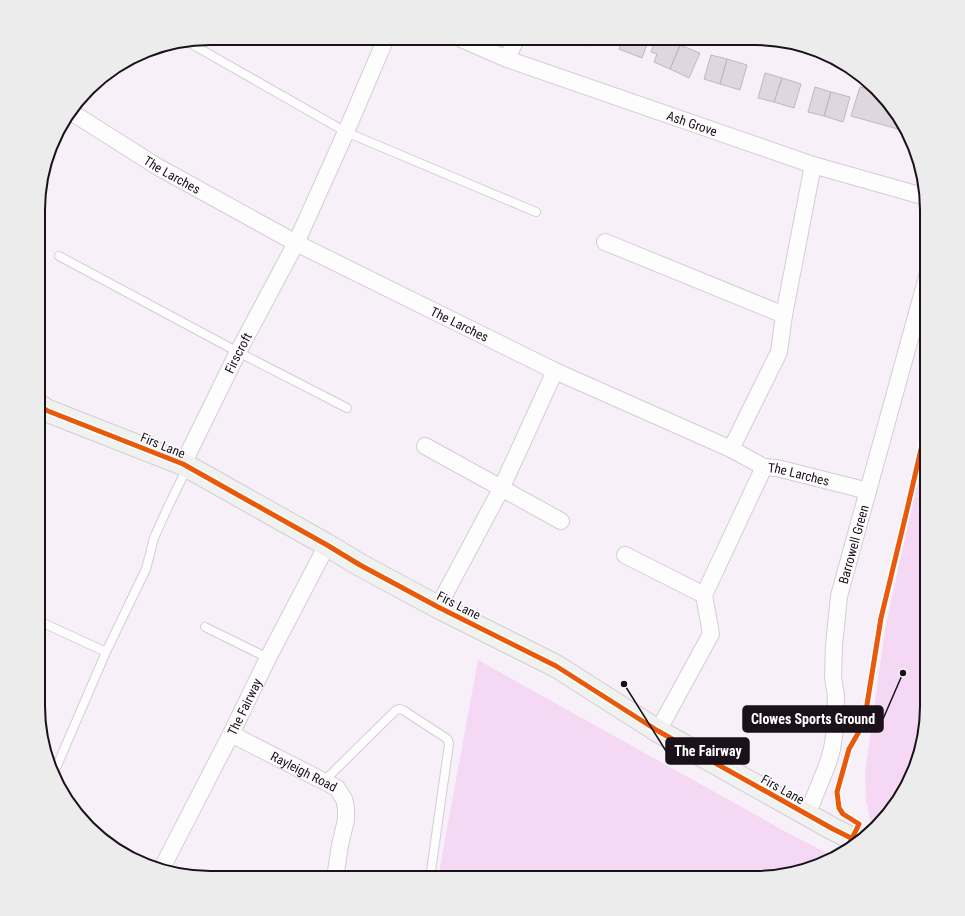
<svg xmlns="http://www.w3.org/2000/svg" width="965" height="916" viewBox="0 0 965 916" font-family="'Roboto Condensed',sans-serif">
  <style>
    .green { fill: #f4d8f4 }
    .building { fill: #dfd6df; stroke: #c0b8c0 }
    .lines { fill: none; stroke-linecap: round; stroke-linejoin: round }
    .lane-casing { stroke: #d5ccd5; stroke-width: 10 }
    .street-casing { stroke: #d5ccd5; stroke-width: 18 }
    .secondary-casing { stroke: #d5ccd5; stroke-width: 24 }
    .lane { stroke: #fefdfe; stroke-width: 8 }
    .street { stroke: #fefdfe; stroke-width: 16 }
    .secondary { stroke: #f0f2f0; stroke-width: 22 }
    .cycleway-casing { stroke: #fff; stroke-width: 8 }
    .cycleway { stroke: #e8590c; stroke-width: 5 }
    .labels { text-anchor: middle; stroke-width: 3; stroke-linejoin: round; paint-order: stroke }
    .street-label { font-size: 13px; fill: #1a111a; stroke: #fff }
    .rim { fill: none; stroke: #1a111a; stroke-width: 2 }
    .leader { fill: none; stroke: #1a111a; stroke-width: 1.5 }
    .callout-dot { fill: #1a111a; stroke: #fff; stroke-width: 1.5 }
    .callout { fill: #1a111a; stroke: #1a111a; stroke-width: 1.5 }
    .callout-label { font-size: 14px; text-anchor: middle; font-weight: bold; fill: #fff }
  </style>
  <rect width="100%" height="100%" fill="#f8f0f8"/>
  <!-- green -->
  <path class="green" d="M927,446V717L909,782L872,828L866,800L865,773L885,629L910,515Z
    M478,660L788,833L833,856L810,869L766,878H438Z"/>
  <!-- building -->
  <path class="building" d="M587,39H606L590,46Z
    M623,39H649L642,58L619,49Z
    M656,39H683L670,69L654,62L657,54L651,52Z
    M680,45L700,53L689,78L670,69Z
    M711,55L727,59L720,84L704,79Z
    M727,59L747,65L740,90L720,84Z
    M765,73L782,78L774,102L758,98Z
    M782,78L801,84L794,108L774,102Z
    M815,87L831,92L824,116L808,112Z
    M860,87L875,91L891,105L905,131L851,116Z
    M831,92L850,97L843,122L824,116Z"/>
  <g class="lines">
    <!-- lane casing -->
    <g class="lane-casing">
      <path id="lane" d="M188,42L346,132L536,212
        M59,256L238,352L347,408
        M915,320L927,323
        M39,621L106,652
        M205,627L268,658
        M53,775L106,652L146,569L154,538L167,509L187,468
        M323,782L396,710L399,709L403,710L446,738L448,740L449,744L430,878"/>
    </g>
    <!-- street casing -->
    <g class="street-casing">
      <g id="street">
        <path id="s1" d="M461,39L507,59L813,165L926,197"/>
        <path d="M507,59L516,39"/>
        <path id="s2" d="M71,112L158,167L296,243L555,371L731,449L764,467L777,468L868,491"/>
        <path d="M605,242L784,315"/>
        <path d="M425,446L561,521"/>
        <path d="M731,449L779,352L784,315L813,165"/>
        <path id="s3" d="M183,464L238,352L296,243L346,132L386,38"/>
        <path d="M625,555L704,595L711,634L658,731"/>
        <path d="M704,595L764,467"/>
        <path d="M438,607L501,489L555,371"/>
        <path id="s4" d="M231,734L337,788L344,799L346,808V820L340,845L335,878"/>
        <path id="s5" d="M807,815L828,763L832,749L835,730L836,696L833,677L834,645L839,596L927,277"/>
        <path id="s6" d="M162,868L231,734L268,658L327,545"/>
      </g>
    </g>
    <!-- secondary casing -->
    <g class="secondary-casing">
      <path id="secondary" d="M40,406L48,411L183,464L327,545L360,565L438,607L556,666L658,731L833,829L859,842"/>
    </g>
    <!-- lane -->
    <use href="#lane" class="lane"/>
    <!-- street -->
    <use href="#street" class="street"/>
    <!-- secondary -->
    <use href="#secondary" class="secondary"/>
    <!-- cycleway casing -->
    <g class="cycleway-casing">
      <path id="cycleway" d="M40,406L48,411L183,464L327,545L360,565L438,607L556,666L658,731L833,829L859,842
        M847,849L859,824L843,814L839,808L837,792L849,749L864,723L881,618L907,510L927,423"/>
    </g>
    <!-- cycleway -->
    <use href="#cycleway" class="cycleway"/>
  </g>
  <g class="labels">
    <!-- street labels -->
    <g class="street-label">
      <text dy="5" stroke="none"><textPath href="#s1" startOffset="246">Ash Grove</textPath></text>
      <text dy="5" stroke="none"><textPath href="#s2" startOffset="119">The Larches</textPath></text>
      <text dy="5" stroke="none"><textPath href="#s2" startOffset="443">The Larches</textPath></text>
      <text dy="5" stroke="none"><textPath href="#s3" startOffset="124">Firscroft</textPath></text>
      <text transform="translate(163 445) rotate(22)" y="5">Firs Lane</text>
      <text dy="5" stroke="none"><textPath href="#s2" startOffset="815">The Larches</textPath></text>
      <text dy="5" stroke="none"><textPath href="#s5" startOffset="278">Barrowell Green</textPath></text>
      <text transform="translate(459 605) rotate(27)" y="5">Firs Lane</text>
      <text dy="5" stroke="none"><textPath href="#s6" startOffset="181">The Fairway</textPath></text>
      <text dy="5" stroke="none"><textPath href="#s4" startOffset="82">Rayleigh Road</textPath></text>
      <text transform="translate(783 789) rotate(29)" y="5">Firs Lane</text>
    </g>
  </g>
  <!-- crop -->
  <path d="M0 0H965V916H0ZM210 45H755A165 165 0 0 1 920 210V706A165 165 0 0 1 755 871H210A165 165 0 0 1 45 706V210A165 165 0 0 1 210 45Z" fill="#edeced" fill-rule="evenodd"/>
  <path class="rim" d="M210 45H755A165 165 0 0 1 920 210V706A165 165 0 0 1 755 871H210A165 165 0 0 1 45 706V210A165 165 0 0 1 210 45Z"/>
  <!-- callouts -->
  <path class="leader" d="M903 673L883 719M624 684L666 751"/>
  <g class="callout-dot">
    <circle cx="903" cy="673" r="4"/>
    <circle cx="624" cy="684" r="4"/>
  </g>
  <g class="callout">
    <rect x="743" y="706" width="140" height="26" rx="4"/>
    <rect x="666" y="738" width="83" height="26" rx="4"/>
  </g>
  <g class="callout-label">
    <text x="813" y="724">Clowes Sports Ground</text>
    <text x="708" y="756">The Fairway</text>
  </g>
</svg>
